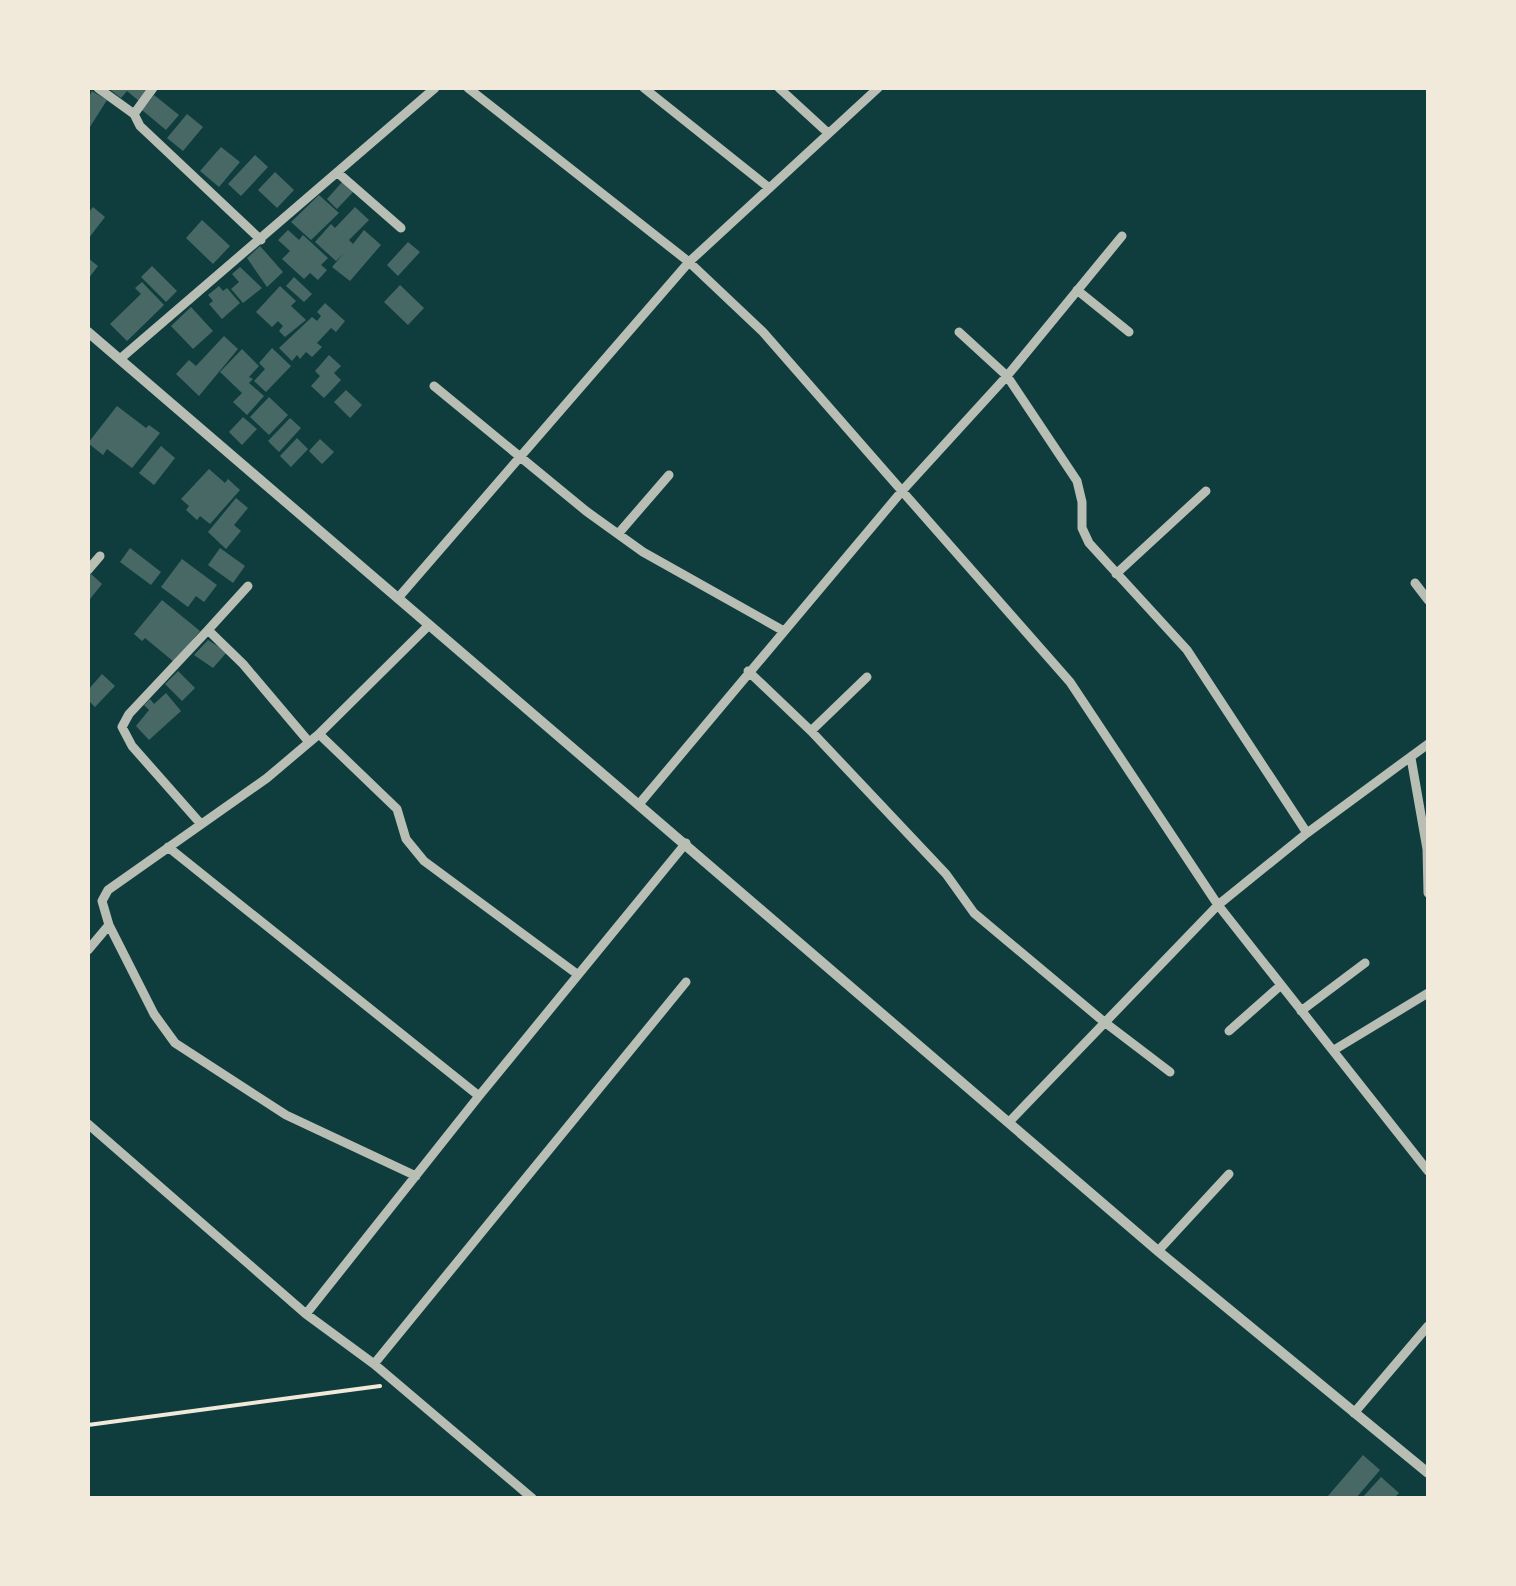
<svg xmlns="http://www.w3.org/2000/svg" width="1516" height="1586" viewBox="0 0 1516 1586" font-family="Poppins,sans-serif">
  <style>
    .building { fill: #486865 }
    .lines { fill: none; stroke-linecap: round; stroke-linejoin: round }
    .path { stroke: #f1e9da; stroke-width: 4 }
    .minor { stroke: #b8beb3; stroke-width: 9 }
    .tertiary { stroke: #b8beb3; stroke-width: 10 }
  </style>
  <rect width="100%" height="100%" fill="#0f3d3e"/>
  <!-- building -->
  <path class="building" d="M108,88H150L139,101L127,91L121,98Z
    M92,91L107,100L88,130V99Z
    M154,95L179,115L166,130L142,110Z
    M187,114L203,127L183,151L167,138Z
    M221,147L240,162L219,187L200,171Z
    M255,155L268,167L241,196L228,184Z
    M275,172L294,190L277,208L258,190Z
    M343,181L354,191L337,209L327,199Z
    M319,195L339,213L311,240L291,222Z
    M93,207L105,217L88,239V213Z
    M355,207L369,220L349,240L353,244L364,230L381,245L350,281L332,267L344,253L336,261L315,242L331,224L335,228Z
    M202,220L230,246L213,264L186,238Z
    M288,230L299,240L303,235L328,258L321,265L327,270L318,280L310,273L304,279L282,259L290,251L278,240Z
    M408,242L420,252L398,276L387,265Z
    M260,246L283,272L267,287L247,258Z
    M88,258L98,266L88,279Z
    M152,266L177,291L166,302L141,277Z
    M240,267L262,288L243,303L231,289L239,282L232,274Z
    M294,277L312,294L304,302L286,286Z
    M142,282L164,305L127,341L110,324L141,294L135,288Z
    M400,285L424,308L408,325L384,302Z
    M219,286L223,291L227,288L240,303L222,319L209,304L213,301L208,295Z
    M280,286L296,301L291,306L306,320L285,337L279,331L283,326L278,321L272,327L256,312Z
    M325,303L345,321L336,332L331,328L317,343L322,347L312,357L306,352L300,359L297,355L292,361L279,348L312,317L317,321L321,316L317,312Z
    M191,307L213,331L193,349L171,326Z
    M224,336L238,349L199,396L176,374L189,360L196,366Z
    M272,348L291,366L266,392L254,381L265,369L259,363Z
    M242,349L259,366L249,377L253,379L249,383L264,396L247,415L233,402L242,393L220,372Z
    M329,355L341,366L334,373L341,380L324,398L311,386L320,376L315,371Z
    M346,390L362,405L350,418L334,402Z
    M269,397L288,415L269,435L250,417Z
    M117,406L146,428L149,425L160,433L132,468L107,449L103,455L88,443Z
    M243,417L257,429L242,445L229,432Z
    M290,418L301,428L279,452L268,441Z
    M297,438L308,449L291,467L280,456Z
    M320,439L334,452L322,464L309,451Z
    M161,446L175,458L154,485L139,473Z
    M209,469L225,483L228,479L240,490L210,524L200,516L197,520L186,510L189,506L181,499Z
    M236,498L248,508L234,525L241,531L226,549L208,532Z
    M130,548L161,572L151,585L120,562Z
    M220,548L245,566L233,583L208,565Z
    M182,559L217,585L204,602L196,596L188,607L161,587Z
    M90,573L102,584L90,599L88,576Z
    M162,600L200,631L174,662L145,638L142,641L134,634Z
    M208,640L227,652L213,668L194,655Z
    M178,671L195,688L182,701L165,684Z
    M102,674L115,686L95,707L88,700V690Z
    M166,693L181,711L149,740L136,726L149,710L144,705L150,699L154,704Z
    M1363,1455L1380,1470L1356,1498H1331L1328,1496Z
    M1381,1477L1399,1493L1394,1498H1362Z"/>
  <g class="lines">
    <!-- path -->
    <path class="path" d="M88,1425L380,1386"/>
    <!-- minor -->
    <path class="minor" d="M98,88L134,114L140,126L261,240
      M468,88L689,262L763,332L902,491L1007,376L1122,236
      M644,88L768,187
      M779,88L828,133
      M134,114L153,88
      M338,173L401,228
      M1077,290L1129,332
      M959,332L1007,376L1077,481L1082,502V528L1089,543L1187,650L1307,833L1218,905L1010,1121
      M120,359L435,88
      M434,386L586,511L643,552L782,630
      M618,534L669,475
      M88,570L100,556
      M1116,574L1206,491
      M1415,583L1428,600
      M398,598L689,262L878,88
      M208,630L248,586
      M748,671L811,731L946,874L974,913L1103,1021L1170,1072
      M811,731L867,677
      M319,734L397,809L406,839L424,861L577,974
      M1411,758L1427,849L1428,893
      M640,803L902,491L1070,682L1218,905L1428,1171
      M200,823L132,746L122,727L129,714L208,630L243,664L309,742
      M1307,833L1428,744
      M168,847L479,1096
      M88,950L109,925
      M1301,1011L1365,963
      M1229,1031L1280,986
      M1334,1050L1428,993
      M88,1124L306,1314L479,1096L686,843
      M416,1176L286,1115L175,1043L154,1014L109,925L102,901L108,890L267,778L319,734L428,626
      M1158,1251L1229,1174
      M306,1314L374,1364L532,1498
      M374,1364L686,982
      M1354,1413L1428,1326"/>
    <!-- tertiary -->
    <path class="tertiary" d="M88,332L1158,1251L1428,1473"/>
  </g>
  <!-- border -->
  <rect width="1516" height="1586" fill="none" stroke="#f1e9da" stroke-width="180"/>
</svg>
